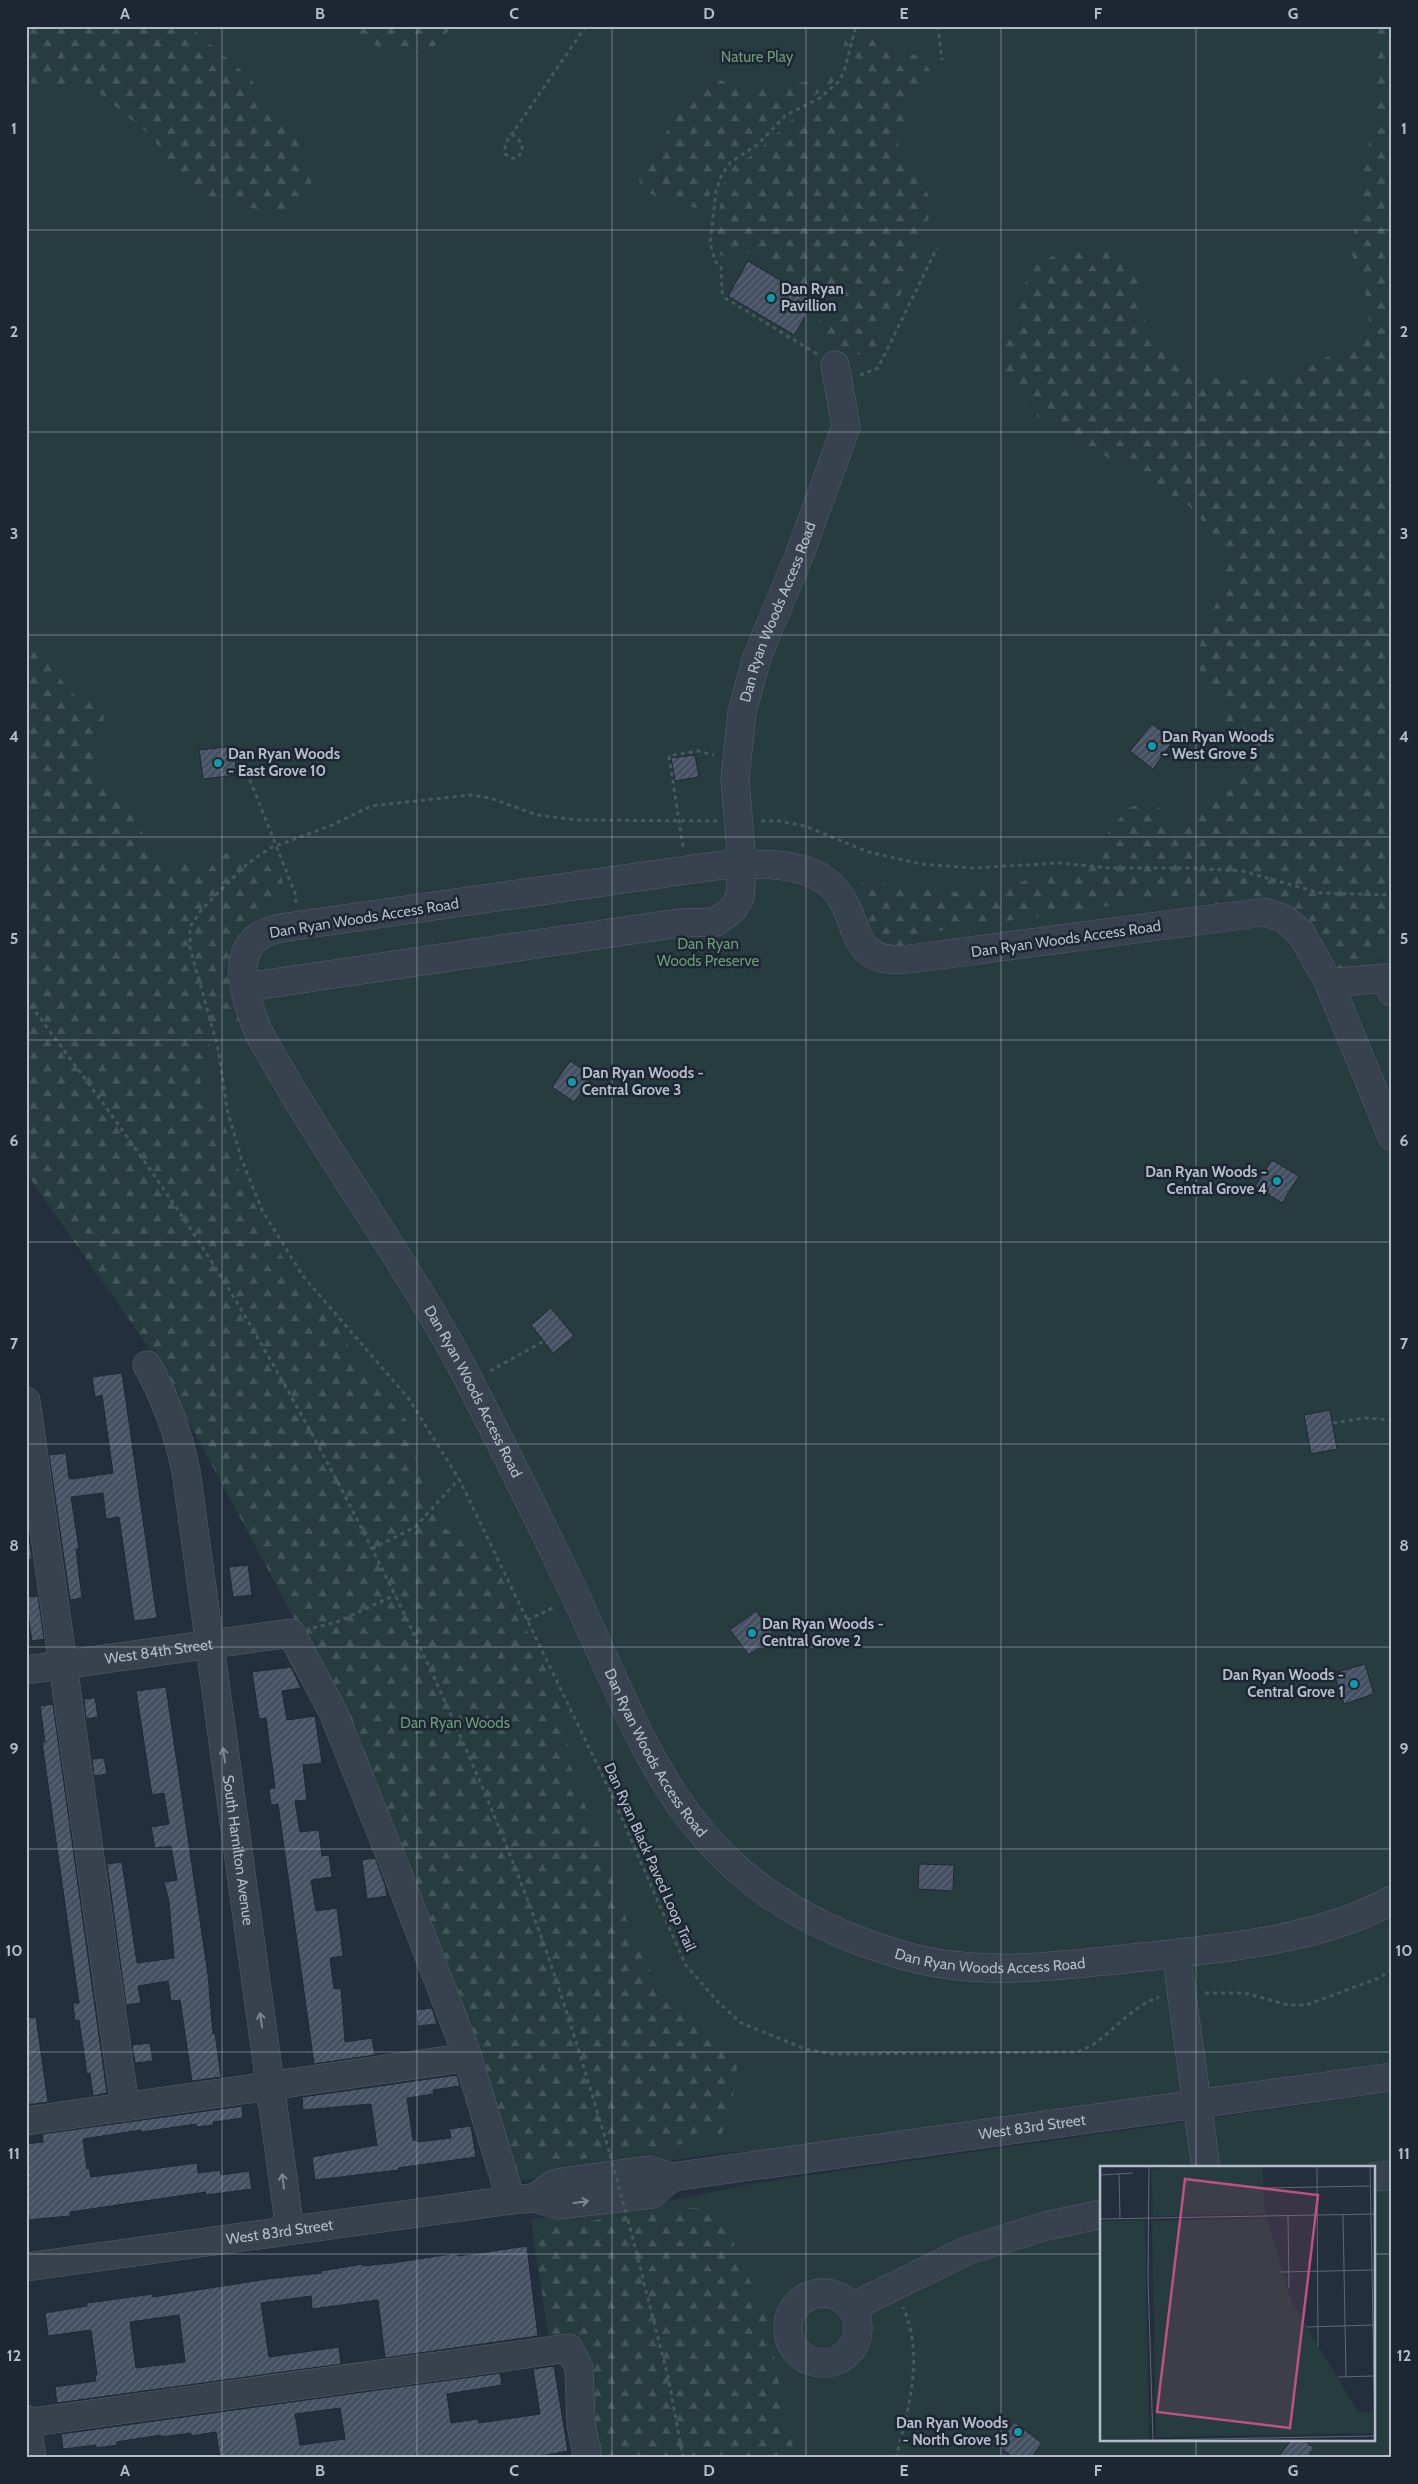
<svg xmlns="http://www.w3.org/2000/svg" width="1418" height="2484" viewBox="0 0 1418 2484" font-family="Cabin,sans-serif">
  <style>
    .green { fill: #263c3f; fill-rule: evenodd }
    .forest { fill: url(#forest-firs) }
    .building { fill: url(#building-hatch); stroke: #1f2835; fill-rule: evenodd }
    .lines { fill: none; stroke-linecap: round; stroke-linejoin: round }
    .minor-casing { stroke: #565f6c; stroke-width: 29 }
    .path { stroke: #44595c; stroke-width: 3; stroke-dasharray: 4 4; stroke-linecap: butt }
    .minor { stroke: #38414e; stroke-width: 28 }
    .path-bridge { stroke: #44595c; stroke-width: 3; stroke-dasharray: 4 4; stroke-linecap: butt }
    .oneway { stroke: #7c8592 }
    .grid { fill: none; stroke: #b4bcc9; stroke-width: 1; stroke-opacity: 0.55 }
    .culture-dot { fill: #0f9aa8; stroke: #1d2633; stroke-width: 2 }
    .labels { text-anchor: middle; stroke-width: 5; stroke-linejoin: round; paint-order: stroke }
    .park-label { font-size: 15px; fill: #6b9a76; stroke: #1d2633 }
    .poi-label { font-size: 15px; font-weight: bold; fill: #b4bcc9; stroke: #1d2633; text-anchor: start }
    .street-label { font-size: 15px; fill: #b4bcc9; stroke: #1d2633 }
    .inset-road { fill: none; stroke: #5e6776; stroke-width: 1 }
    .view { fill: #bd5182; fill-opacity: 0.15; stroke: #bd5182; stroke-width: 2.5 }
    .inset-edge { fill: none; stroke: #b4bcc9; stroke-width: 2.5 }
    .neatline { fill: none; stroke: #b4bcc9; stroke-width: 2 }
    .grid-label { font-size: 16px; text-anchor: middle; font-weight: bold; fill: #b4bcc9 }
  </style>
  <defs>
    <pattern id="forest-firs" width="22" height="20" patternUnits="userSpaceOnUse" patternTransform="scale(1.25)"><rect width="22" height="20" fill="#263c3f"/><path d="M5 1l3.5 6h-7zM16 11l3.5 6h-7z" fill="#435659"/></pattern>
    <pattern id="building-hatch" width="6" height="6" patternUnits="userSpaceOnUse" patternTransform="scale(1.25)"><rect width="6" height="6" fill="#455162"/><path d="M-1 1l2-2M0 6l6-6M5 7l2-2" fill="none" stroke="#5d6877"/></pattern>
  </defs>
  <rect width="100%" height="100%" fill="#242f3e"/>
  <!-- green -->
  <path class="green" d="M26,26H1392V2062L808,2147L724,2153L514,2182L301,1631L150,1349L26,1173Z
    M1392,2092V2458H594L577,2335L549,2338L531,2219L680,2199L755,2183ZM1102,2168H1374V2440H1102Z"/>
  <!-- forest -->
  <path class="forest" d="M27,26H189L248,76L297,141L312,173L310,191L301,204L288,213H274L199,196L185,183L151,136L99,93L84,83C60,85 47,97 26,79V40L28,39Z
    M349,26H451C447,33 440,43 434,47C407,64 368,47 349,26Z
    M843,26H854C849,43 847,63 837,77C825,94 806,98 789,108C777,115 772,127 762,135C752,143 740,148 730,156C714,170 710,192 706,211L653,195L642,188L639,179L642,161L660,141L705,77L753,88L812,81L834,65L846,39Z
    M1375,26H1392V953H1378L1332,971L1304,915L1281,903L1219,907L1183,895L925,933C921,937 916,945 910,947C884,959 861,910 854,891L863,881L957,892L1000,889L1035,877L1074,874L1128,808L1148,802L1165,811L1170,827L1193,822L1216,798L1238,785L1242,770L1236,750L1224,738L1219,704L1196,663L1203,634L1218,599L1226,566L1212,531L1187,504L1030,412L1000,366L1023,287L1038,263L1066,250L1114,251L1133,263L1139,287V312L1168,350L1206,378L1245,380L1289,376L1353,344L1370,332L1367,299L1352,254L1357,207L1378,94L1371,46Z
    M862,35L920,57L930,70C920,90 892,129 900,152C906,168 921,179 928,194C935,209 923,227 925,243L871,356L848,353L814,332L828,305L825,297L751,253C737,254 729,261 717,253L714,237L725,180L734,166L755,153L797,115L830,98L846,83Z
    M26,644L37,651L75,696L93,703L104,716L102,732L93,751L96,767L140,825L147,848L164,865L183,864L212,855L232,853L256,865L274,853L285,889L280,891C282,924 245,914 236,939C227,964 237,996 241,1021L228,1024L207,1036C215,1058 211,1064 200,1083L209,1103L223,1120L242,1179L269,1233L298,1285L334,1320L360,1367L408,1422L425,1495L444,1528L490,1554L557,1693L565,1722L570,1764L629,1926L660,1991L737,2062L736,2084L721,2138L510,2170L301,1631L150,1349L26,1173Z
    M708,2207L729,2232L744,2269L767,2314L783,2407L796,2458H594L577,2335L549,2338L532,2229L671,2209Z"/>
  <!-- building -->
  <path class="building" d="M748,261L815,301L794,335L728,296Z
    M1152,724L1174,740L1153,769L1130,751Z
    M233,746L237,775L203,779L199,750Z
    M695,755L699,777L675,781L671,758Z
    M570,1061L593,1076L574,1102L552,1087Z
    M1272,1160L1299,1176L1282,1203L1255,1186Z
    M551,1308L574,1336L553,1353L531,1325Z
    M122,1373L157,1618L134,1621L119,1517L106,1519L103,1493L71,1497L79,1549H76L82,1598L70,1600L49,1455L66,1453L69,1478L73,1479L113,1473L102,1395L95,1397L92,1377Z
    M1330,1410L1337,1449L1311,1454L1304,1415Z
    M26,1515L32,1559L26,1560Z
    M248,1565L252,1595L233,1597L229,1567Z
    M38,1596L44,1639L32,1641L28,1614H26V1597Z
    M756,1611L775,1636L749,1655L730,1630Z
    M1365,1664L1374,1694L1344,1704L1334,1673Z
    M291,1667L301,1688L282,1691L287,1720L315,1716L322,1763L303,1765L307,1800L295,1801L300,1832L319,1830L322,1856L329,1855L332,1877L311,1880L316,1911L337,1908L343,1956L330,1958L334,1989L341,1988L345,2042L372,2038L375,2055L314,2064L278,1804L271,1805L269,1789L275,1788L266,1718L259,1719L252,1672Z
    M166,1687L208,1975L213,2034L215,2033L221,2077L192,2081L180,2000L171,2001L168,1981L138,1986L141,2003L126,2005L107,1864L122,1862L137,1963L174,1958L169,1901L164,1882L177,1880L171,1846L155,1848L151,1827L169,1824L164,1793L152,1795L136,1691Z
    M95,1698L98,1717L86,1719L84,1699Z
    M53,1704L107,2093L93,2096L90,2073L87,2074L79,2020L75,2021L73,2003H79L42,1742H45L40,1706Z
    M104,1758L107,1774L94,1776L92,1759Z
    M375,1858L385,1885L387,1896L367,1899L362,1860Z
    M919,1864L954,1865L953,1891L918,1889Z
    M432,2008L437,2024L418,2026L416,2010Z
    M36,2017L48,2102L26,2105V2018Z
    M150,2043L153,2061L135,2063L132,2045Z
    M457,2075L460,2086L433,2090L434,2094L407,2098L413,2140H417V2142L451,2138L449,2129L471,2126L476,2157L398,2168L399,2170L315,2180L312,2157L377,2145L371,2104L303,2110L302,2097Z
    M242,2106L243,2118L213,2122L214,2125L197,2127L196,2124L142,2132L141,2130L83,2139L87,2169L89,2168L91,2177L197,2163L198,2173L220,2170L221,2175L249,2171L252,2189L206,2195V2192L70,2212L71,2216L26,2220V2144L43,2142L42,2134Z
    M527,2246L538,2336L385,2358L378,2300L312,2309L311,2296L261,2303L269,2357L339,2347L341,2364L57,2403L55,2387L96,2381L95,2375H97L91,2330L48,2336L45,2313L87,2306V2303L153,2294V2297L267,2279L322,2273L321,2271L363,2264V2266L392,2263L458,2253V2256ZM179,2315L185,2362L136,2368L130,2322Z
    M554,2366L568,2451L530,2458H220L216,2432L191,2436V2433L161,2437V2435L116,2442L117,2445L96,2448V2445L63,2449L61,2434L500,2373L502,2385L447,2394L451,2423L478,2419L479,2423L540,2414L533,2369ZM340,2408L345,2439L300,2445L295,2414Z
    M1014,2422L1042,2443L1031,2458H1014L997,2445Z
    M1291,2440H1303L1314,2448L1307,2458H1278Z"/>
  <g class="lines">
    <!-- minor casing -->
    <g class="minor-casing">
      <g id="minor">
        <path d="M1329,983L1392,1136"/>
        <path id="s1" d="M246,987L679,923L716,922L733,909L740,897L742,865L735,779L742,712L757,657L799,556L846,427L835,365"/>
        <path id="s2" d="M1392,992L1386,978L1329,983L1301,933L1283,918L1264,912L910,959C839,967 867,908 823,879C795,861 754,864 722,865L280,928C274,930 267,931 261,935C229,954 247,1003 258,1031C324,1153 410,1264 473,1388C508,1457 543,1526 576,1597C644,1743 678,1863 840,1933C876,1948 913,1961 951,1965C1013,1973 1073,1964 1134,1958C1216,1949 1319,1941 1392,1900"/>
        <path id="s3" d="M147,1365C166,1399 178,1432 186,1471L290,2230"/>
        <path d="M26,1401L125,2107"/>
        <path id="s4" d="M26,1670L291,1633L333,1712L397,1872L467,2055L511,2200"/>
        <path d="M1176,1953L1206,2168"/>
        <path d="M26,2121L456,2059L467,2055"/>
        <path d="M1374,2177L1392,2175"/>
        <path id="s5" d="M534,2198L556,2183L649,2170L672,2177L1392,2077"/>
        <path id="s6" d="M26,2267L511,2200L534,2198L557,2205L652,2194L672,2177"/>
        <circle cx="823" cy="2328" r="35"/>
        <path d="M852,2307L968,2250L1046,2226L1102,2214"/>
        <path d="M26,2419L32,2458"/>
        <path d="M26,2423L569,2348L579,2368L581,2424L588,2458"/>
      </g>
    </g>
    <!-- path -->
    <path class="path" d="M938,26L942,60
      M512,134L522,143V152L517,158H512L505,154V144L586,26
      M817,354L725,298L722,292L721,267L715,261L710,243L716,191L722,174L731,162L757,145L786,115L820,98L838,82L844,72L856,26
      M860,375L878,368L937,248
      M237,775H248L295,893L296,903
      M717,821L576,820L537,815L490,798L470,795L371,806L330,826L270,848L247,864L202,909L190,927V948L218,1048L227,1109L241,1158L262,1210L303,1276L409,1399L459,1479L610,1791L685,1964L719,2003L741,2023L805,2049L833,2054L1077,2052C1084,2049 1092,2046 1098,2041C1119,2025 1134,2006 1159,1997
      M761,821H779L805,826L868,852L921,864L972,868L1059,863L1110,868H1189L1242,871L1320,893L1392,895
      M683,847L669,756L697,751L714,755
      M26,999C101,1100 178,1203 242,1311C356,1504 455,1707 534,1917C563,1995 586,2075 610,2154
      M490,1371L544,1341
      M1333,1423L1365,1418L1392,1420
      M372,1549L415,1527L459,1479
      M527,1620L555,1607
      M313,1628L337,1622L395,1595
      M1205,1993H1245L1288,2005H1306L1379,1978L1392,1969
      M628,2220L669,2381L683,2458
      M896,2458C908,2408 925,2357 903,2307"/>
    <!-- minor -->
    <use href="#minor" class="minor"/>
    <!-- path-bridge -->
    <path class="path-bridge" d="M610,2155L627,2216"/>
  </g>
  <!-- one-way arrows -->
  <defs><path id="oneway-shaft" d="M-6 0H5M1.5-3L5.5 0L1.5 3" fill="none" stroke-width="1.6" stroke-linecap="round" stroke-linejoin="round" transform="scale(1.25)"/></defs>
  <g class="oneway">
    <use href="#oneway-shaft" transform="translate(224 1755) rotate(-98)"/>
    <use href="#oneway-shaft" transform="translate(261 2020) rotate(-98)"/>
    <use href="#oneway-shaft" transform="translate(283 2181) rotate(-98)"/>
    <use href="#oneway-shaft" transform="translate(581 2202) rotate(-7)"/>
  </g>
  <!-- grid -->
  <path class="grid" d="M222,26V2458M417,26V2458M612,26V2458M806,26V2458M1001,26V2458M1196,26V2168M26,230H1392M26,432H1392M26,635H1392M26,837H1392M26,1040H1392M26,1242H1392M26,1444H1392M26,1647H1392M26,1849H1392M26,2052H1392M26,2254H1102M1374,2254H1392M1196,2440V2458"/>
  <!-- markers -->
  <g class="culture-dot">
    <circle cx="771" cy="298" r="5"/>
    <circle cx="1152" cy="746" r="5"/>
    <circle cx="218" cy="763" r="5"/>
    <circle cx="572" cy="1082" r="5"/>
    <circle cx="1277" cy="1181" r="5"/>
    <circle cx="752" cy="1633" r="5"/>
    <circle cx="1354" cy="1684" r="5"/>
    <circle cx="1018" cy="2432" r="5"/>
  </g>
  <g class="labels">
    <!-- park labels -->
    <g class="park-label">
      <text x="757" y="62">Nature Play</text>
      <text x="708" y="949">Dan Ryan<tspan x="708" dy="17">Woods Preserve</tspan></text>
      <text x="455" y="1728">Dan Ryan Woods</text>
    </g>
    <!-- poi labels -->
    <g class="poi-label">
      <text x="781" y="294">Dan Ryan<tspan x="781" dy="17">Pavillion</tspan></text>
      <text x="1162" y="742">Dan Ryan Woods<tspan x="1162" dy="17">- West Grove 5</tspan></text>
      <text x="228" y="759">Dan Ryan Woods<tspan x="228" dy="17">- East Grove 10</tspan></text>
      <text x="582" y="1078">Dan Ryan Woods -<tspan x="582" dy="17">Central Grove 3</tspan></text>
      <text x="1267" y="1177" text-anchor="end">Dan Ryan Woods -<tspan x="1267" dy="17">Central Grove 4</tspan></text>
      <text x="762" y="1629">Dan Ryan Woods -<tspan x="762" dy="17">Central Grove 2</tspan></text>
      <text x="1344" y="1680" text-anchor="end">Dan Ryan Woods -<tspan x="1344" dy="17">Central Grove 1</tspan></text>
      <text x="1008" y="2428" text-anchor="end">Dan Ryan Woods<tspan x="1008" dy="17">- North Grove 15</tspan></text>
    </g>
    <!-- street labels -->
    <g class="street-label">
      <text dy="5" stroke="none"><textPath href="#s1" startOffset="802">Dan Ryan Woods Access Road</textPath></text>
      <text transform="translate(364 918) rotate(-9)" y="5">Dan Ryan Woods Access Road</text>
      <text transform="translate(1066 939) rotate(-8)" y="5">Dan Ryan Woods Access Road</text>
      <text dy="5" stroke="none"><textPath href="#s2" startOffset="1755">Dan Ryan Woods Access Road</textPath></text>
      <text dy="5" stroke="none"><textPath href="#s4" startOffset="134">West 84th Street</textPath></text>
      <text dy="5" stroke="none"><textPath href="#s2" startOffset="2160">Dan Ryan Woods Access Road</textPath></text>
      <text dy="5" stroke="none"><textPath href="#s3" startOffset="496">South Hamilton Avenue</textPath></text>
      <text transform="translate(650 1857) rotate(66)" y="5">Dan Ryan Black Paved Loop Trail</text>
      <text dy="5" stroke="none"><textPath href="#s2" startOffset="2580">Dan Ryan Woods Access Road</textPath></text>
      <text dy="5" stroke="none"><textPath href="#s5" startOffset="508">West 83rd Street</textPath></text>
      <text dy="5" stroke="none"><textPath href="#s6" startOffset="256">West 83rd Street</textPath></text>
    </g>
  </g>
  <!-- overview -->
  <g transform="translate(1100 2166)">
    <rect width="275" height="275" fill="#242f3e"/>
    <path d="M94,0H162L165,48L53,50L51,3ZM167,52L191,134L258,246H273V267L56,271L52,55ZM45,54L49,275H0V55Z" fill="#263c3f"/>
    <path d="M110,0L102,8H58L53,4ZM144,0H162L165,47L147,45ZM167,53L191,134L258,246L266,263L264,267H238L231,246L222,239L221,232L209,221L202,206L189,195L186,181L174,179L183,158L162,111L151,68L144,60L147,54ZM63,133L66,156H76L78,161L89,165L116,163L120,169L99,168L93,173L89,171L83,174L85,186L82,198L100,216L93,226L87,224L81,213L65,215L58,253L55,139ZM112,218L125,231L109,249L103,245L107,238L106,228ZM166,239L187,253V266L192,268L146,269L151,265L144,259L151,252L172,267L180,266L163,245V240Z" fill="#263c3f"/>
    <path class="inset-road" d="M49,0L48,111L53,275M217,0L218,180M270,0L275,267M19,7L20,53M0,9L33,7M163,22L271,20M243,49L246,211M163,50L275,48M188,50L189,122M0,53L165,50M181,106L275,104M207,161L275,159M238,211L274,210M0,275L275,270"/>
    <path class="view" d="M85,13L218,29L190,262L57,246Z"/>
    <rect width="275" height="275" class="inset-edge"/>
  </g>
  <!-- border -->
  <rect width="1418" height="2484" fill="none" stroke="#1d2633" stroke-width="55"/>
  <rect x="28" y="28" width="1362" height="2428" class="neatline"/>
  <g class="grid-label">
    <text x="125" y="19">A</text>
    <text x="320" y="19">B</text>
    <text x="514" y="19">C</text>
    <text x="709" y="19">D</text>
    <text x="904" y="19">E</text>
    <text x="1098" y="19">F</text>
    <text x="1293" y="19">G</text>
    <text x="14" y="134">1</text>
    <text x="1404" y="134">1</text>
    <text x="14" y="337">2</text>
    <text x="1404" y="337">2</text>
    <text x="14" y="539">3</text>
    <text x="1404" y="539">3</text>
    <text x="14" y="742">4</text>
    <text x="1404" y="742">4</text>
    <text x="14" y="944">5</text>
    <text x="1404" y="944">5</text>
    <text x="14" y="1146">6</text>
    <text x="1404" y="1146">6</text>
    <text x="14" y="1349">7</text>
    <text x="1404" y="1349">7</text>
    <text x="14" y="1551">8</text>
    <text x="1404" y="1551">8</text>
    <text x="14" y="1754">9</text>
    <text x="1404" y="1754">9</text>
    <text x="14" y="1956">10</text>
    <text x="1404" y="1956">10</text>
    <text x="14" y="2159">11</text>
    <text x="1404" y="2159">11</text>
    <text x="14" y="2361">12</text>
    <text x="1404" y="2361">12</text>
    <text x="125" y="2476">A</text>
    <text x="320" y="2476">B</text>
    <text x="514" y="2476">C</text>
    <text x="709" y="2476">D</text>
    <text x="904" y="2476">E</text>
    <text x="1098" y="2476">F</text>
    <text x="1293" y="2476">G</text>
  </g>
</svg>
